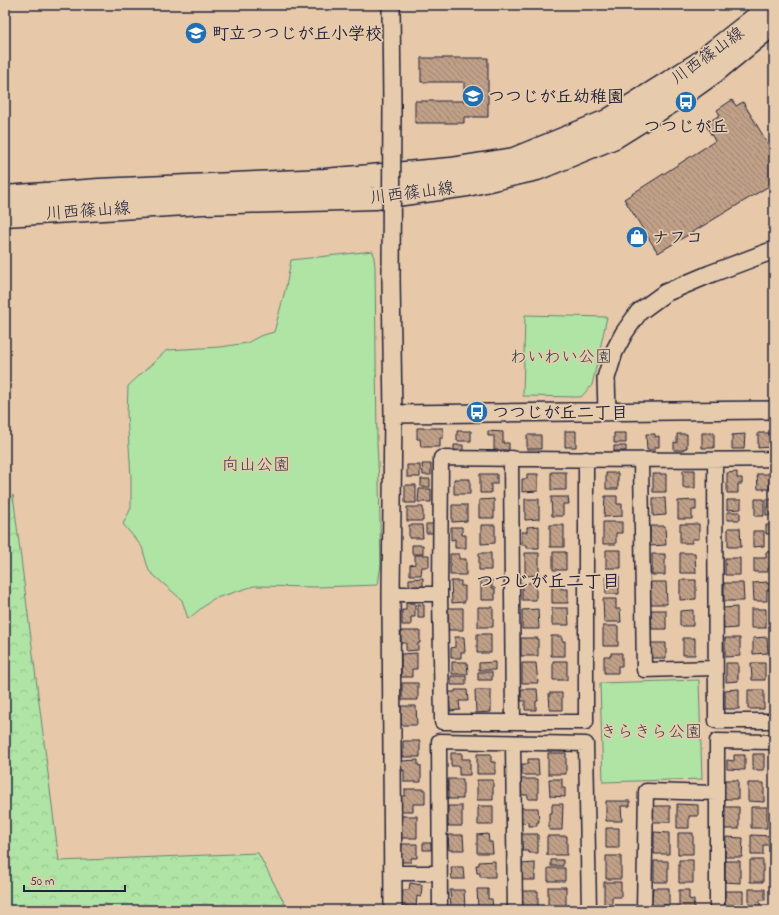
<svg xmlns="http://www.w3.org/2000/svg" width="779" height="915" viewBox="0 0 779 915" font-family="'Indie Flower','Klee One',sans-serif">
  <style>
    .green { fill: #afe4a5; stroke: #688370 }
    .forest { fill: url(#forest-crowns); stroke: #688370 }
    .building { fill: url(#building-back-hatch); stroke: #22223b }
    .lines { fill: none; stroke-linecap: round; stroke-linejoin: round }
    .minor-casing { stroke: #22223b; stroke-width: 17 }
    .tertiary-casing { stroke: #22223b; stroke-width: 20 }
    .primary-casing { stroke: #22223b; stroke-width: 25 }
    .minor { stroke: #e6cbad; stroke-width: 14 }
    .tertiary { stroke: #e6cbad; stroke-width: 17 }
    .primary { stroke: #e6cbad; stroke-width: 22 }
    .tertiary-bridge-casing { stroke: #22223b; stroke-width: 20; stroke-linecap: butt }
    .tertiary-bridge { stroke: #e6cbad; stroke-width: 17 }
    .labels { text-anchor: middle; stroke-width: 3.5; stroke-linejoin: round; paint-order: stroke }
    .poi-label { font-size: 17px; font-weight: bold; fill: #22223b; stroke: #e6cbad; text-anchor: start }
    .street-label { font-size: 17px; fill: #22223b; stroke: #e6cbad }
    .park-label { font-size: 17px; fill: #373f4b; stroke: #e6cbad }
    .neighbourhood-label { font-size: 18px; font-weight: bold; fill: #22223b; stroke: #e6cbad }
  </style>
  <defs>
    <pattern id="forest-crowns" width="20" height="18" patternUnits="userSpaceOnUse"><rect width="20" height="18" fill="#afe4a5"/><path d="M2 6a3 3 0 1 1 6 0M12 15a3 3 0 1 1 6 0" fill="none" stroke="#96c38f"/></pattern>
    <pattern id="building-back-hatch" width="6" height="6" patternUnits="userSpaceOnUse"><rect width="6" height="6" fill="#c0a087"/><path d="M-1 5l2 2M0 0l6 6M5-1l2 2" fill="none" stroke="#9c8270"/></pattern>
  </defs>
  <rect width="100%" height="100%" fill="#e7c9aa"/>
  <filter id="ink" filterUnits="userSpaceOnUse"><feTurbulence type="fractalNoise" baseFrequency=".025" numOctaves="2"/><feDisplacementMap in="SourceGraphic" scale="8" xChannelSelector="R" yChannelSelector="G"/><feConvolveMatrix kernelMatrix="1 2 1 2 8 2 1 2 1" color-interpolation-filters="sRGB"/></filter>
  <g filter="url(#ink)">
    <!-- green -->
    <path class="green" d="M373,251L375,266L377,443L379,483L381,564L378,585L317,587L254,586L213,599L188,619L182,600L149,571L142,547L123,524L131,508V477L127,415L128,386L167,350L220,347L247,343L260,336L274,332L286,287L291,260Z
      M525,315L607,317L592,385L581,397L523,396Z
      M699,680L702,779L603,782L600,683Z"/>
    <!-- forest -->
    <path class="forest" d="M13,495L59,861L258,853L288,910H5V506Z"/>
    <!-- building -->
    <path class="building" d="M421,58H488V117H464V123H415V101H464V82H421Z
      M732,100L736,106L743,102L774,154V183L658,253L624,199L715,141L705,124L720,115L717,110Z
      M417,428H443V438H440V447H421L420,439H417Z
      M457,431H471V441H457Z
      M488,431L503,432V443H509V450H494V436H488Z
      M565,431H576V447H565Z
      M614,433H626V443H614Z
      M702,433H714V448H702Z
      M758,433H771V447L758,448Z
      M646,434H655V437L659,436V447H655V450H647Z
      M677,434H687V448H684V450H674V442L677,443Z
      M745,434L744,449H732V435Z
      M527,435H541V449H527Z
      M454,445H463V452H454Z
      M614,446H626V451H614Z
      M422,464H431V475H423Z
      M407,465H420V477H407Z
      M683,470H695V488H683Z
      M551,472H566V490H551Z
      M737,472V478H742V484H738V493H727V473Z
      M606,473H618V489H606Z
      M480,474H497V484H491V493H480Z
      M527,474H538V491L522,492V479H527Z
      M653,474H666V492H653Z
      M757,474H770V489H758Z
      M421,479H430V487H421Z
      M454,479H470V494H454Z
      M405,485H416V503H405Z
      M419,489H431V502H418Z
      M605,496H617V504H622V516L604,517Z
      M551,497H568L569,504H563V516H552Z
      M653,498H665L666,515L653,516Z
      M494,499V518H479V500Z
      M525,499H539V519L525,520Z
      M755,499H764V516H755Z
      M766,499H773L774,515H766Z
      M696,500V510H692V519H678V501Z
      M727,500H741V509L727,510Z
      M452,505H467V521L452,522Z
      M407,507H423V521H407Z
      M727,512H740V520H727Z
      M603,522H622V533H616V544H603Z
      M426,524H433V533H426Z
      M680,524H699V539H692V543H680Z
      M409,525H422L423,538H409Z
      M481,525H495V543L481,544Z
      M550,525H564V547H550Z
      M766,525H774V534H766Z
      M539,526V548H527V545H522V532H527V527Z
      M650,526H665L666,545L650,546Z
      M451,527H462V535H466V548H455V539L451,540Z
      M728,528H740L741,547H728Z
      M753,531H764V546L753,547Z
      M412,545H423V554H412Z
      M606,550H621V568H606Z
      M774,551V568H768V572H754V558H766V552Z
      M553,552H566V570H553Z
      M479,553H491V570H479Z
      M525,553H539V575L525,576Z
      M680,553H695L696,573H680Z
      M450,554H459V559H466V575H450Z
      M652,554H665V575H652Z
      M415,555H429V567H422L421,575H410V565L415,564Z
      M725,558H740V575H725Z
      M619,576V594H606L605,577Z
      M423,578V587H409V579Z
      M481,580H492V588H495V600H481Z
      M680,580H696V599L680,600Z
      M451,581H461V586H465V602L452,603Z
      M649,582H666L667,604H650Z
      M767,582V584H770V590H767V601H754L753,583Z
      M522,583H536V600H522Z
      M552,583H561V589H568V603H552Z
      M724,583H743L744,601H724Z
      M603,599H616V609H620L621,622H604Z
      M406,603H415V617H411V625H402V610H406Z
      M418,604L424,605V618H418Z
      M478,607H493V627H478Z
      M737,607V628L724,629L723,608Z
      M448,608H463V630H448Z
      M552,608H568L569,625H552Z
      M538,609L539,629H522V610Z
      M751,609H766V628H751Z
      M651,610H666V629H652Z
      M693,610V626H680V611Z
      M603,626H618V646H603Z
      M401,631H420V643H418V650L406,651V643H401Z
      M477,634H491V653H477Z
      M551,636H562V641H565V656H551Z
      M455,637H464L465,652H461V658H451V648L455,647Z
      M767,637L768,653L753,654V638Z
      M521,638H538V656H521Z
      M683,638H695V655H683Z
      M725,638H740V656L725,657Z
      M651,643H666V658H651Z
      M417,653V669H412V677H401V654Z
      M611,653H622V666H618V673H604V656H611Z
      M553,661H567V680H553Z
      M452,662H467L468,674H452Z
      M495,662V670H479V663Z
      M522,663H536L538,683H522Z
      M726,663H738V681L726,682Z
      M751,663H765V680H752Z
      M478,672H492V680H478Z
      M451,676H466V685H451Z
      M402,683H418V700H402Z
      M521,689H537L538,701H536V710H525V701H521Z
      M739,689V709H725V690Z
      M455,690H467L468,701H459L460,710L450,711L449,692H455Z
      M475,690H491V712L476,713Z
      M748,690H764V709H748Z
      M549,693H562V710H550Z
      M401,706H416L417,725H401Z
      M403,741H420V757H403Z
      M451,753H462V759H470V775H459V766H451Z
      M548,753H566V774H548Z
      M477,754H491V762H495V774H477Z
      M753,754H764V770H753Z
      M734,755H745V770L727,769V760L734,761Z
      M528,759H538L539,775H522V764H528Z
      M418,760V765L421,766V782H404V770L402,771L401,761Z
      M448,779H463V799H448Z
      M521,779H538V799H528V795H521Z
      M549,779H562V788H565V797L550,796Z
      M477,780H493V800H477Z
      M724,780H738V799H724Z
      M748,783H764V802L748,801Z
      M405,789H425V804H413V811H401V796H405Z
      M606,801H630V806H621L622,821H606Z
      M552,804H563L562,830H549V813H552Z
      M677,804L698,805V816H689V828H677Z
      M448,806H462V826H448Z
      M478,806H493V825H478Z
      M652,806H670V822H652Z
      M724,807H739V829H724Z
      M751,807H767V828H751Z
      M521,808H538L539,822H537V826H529V822L522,823Z
      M401,816H417V838H401Z
      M606,828H619V848H606Z
      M654,832L669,833V854H654Z
      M678,833H693V854H678Z
      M488,834L489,842H492L493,853H477V835Z
      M521,834H538V853H529L528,851H521Z
      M448,835H463L464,850H449Z
      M751,835L772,836V845H763V855H751Z
      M547,836H567V855H547Z
      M726,837L743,838L742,857H725Z
      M423,843H431V850H423Z
      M400,844H417V858H411V862H400Z
      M606,856H621V879H606Z
      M551,860H563V866H551Z
      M679,860H693V883H679Z
      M750,860H763V882H750Z
      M495,861V877H480V873H477L476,865H479V862Z
      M654,861H668V882H654Z
      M725,861H740V883L725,882Z
      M535,863V880H522L521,864Z
      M451,867H463L464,879H452Z
      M548,868H565V881H548Z
      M604,882H621V897H612V905H604Z
      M410,883L422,885L421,897L417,896L416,907L402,906L403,890H409Z
      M548,887H566V907H548Z
      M653,888H669V905H663V910H651Z
      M477,889H488V899H492L493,908L478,909Z
      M749,889H765V900H760V908H749Z
      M450,890H464L465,908L451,909Z
      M679,890H689V899L694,900V910H679Z
      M522,891H538V909H523Z
      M725,891H743V910H725Z"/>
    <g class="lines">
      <!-- minor casing -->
      <g class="minor-casing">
        <path id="minor" d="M511,458L513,722
          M586,459V722H442L440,594L441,458C552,459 663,461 774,459
          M641,460L644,670L715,668
          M715,460L716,721H774
          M391,594H440
          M513,743L515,910
          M717,793V741L774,742
          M392,873H439
          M440,910L439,741L586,744L589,910
          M644,910L646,791L717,793V910"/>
      </g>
      <!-- tertiary casing -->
      <g class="tertiary-casing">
        <path id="tertiary" d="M391,5L392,107
          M391,278L393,414L391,594L393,910
          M607,411L606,378L614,352L624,333L639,312L665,293L710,274L774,250
          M393,414L774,410"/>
      </g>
      <!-- primary casing -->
      <g class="primary-casing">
        <path id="primary" d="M5,197L99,190L325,180L451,169L514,159L607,121L698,64L773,5
          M5,215L202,203L375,198L467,185L537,169L615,137L676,99L714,72L774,23"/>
      </g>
      <!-- minor -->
      <use href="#minor" class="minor"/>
      <!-- tertiary -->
      <use href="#tertiary" class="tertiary"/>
      <!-- primary -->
      <use href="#primary" class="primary"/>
      <!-- tertiary-bridge casing -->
      <g class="tertiary-bridge-casing">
        <path id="tertiary-bridge" d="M391,278L392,107"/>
      </g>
      <!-- tertiary-bridge -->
      <use href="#tertiary-bridge" class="tertiary-bridge"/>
    </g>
  </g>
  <!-- icons -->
  <defs>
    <g id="school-disc" transform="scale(1.15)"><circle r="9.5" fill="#1f6fb2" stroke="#e6cbad"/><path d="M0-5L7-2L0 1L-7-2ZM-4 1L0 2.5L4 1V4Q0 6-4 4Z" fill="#fff"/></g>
    <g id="bus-disc" transform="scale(1.15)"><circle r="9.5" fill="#1f6fb2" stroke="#e6cbad"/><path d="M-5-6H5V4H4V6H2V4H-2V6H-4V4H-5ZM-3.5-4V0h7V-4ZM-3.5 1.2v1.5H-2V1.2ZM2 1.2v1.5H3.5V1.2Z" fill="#fff"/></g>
    <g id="shop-disc" transform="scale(1.15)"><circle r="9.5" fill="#1f6fb2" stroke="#e6cbad"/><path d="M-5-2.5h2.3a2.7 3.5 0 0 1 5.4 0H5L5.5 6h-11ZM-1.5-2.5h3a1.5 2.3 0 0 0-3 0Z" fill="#fff"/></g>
  </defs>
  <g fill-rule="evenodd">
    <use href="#school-disc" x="196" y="33"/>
    <use href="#school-disc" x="473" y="96"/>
    <use href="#bus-disc" x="686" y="102"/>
    <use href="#shop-disc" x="637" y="237"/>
    <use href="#bus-disc" x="477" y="412"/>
  </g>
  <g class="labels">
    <!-- poi labels -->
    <g class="poi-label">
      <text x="212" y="39">町立つつじが丘小学校</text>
      <text x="488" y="102">つつじが丘幼稚園</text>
      <text x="686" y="132" text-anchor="middle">つつじが丘</text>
      <text x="652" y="243">ナフコ</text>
      <text x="492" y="418">つつじが丘二丁目</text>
    </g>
    <!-- street labels -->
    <g class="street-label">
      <text transform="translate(707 55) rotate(-36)" y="6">川西篠山線</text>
      <text transform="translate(412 192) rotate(-7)" y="6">川西篠山線</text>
      <text transform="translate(88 210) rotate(-4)" y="6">川西篠山線</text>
    </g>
    <!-- park labels -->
    <g class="park-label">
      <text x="561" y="362">わいわい公園</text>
      <text x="256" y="470">向山公園</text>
      <text x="651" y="737">きらきら公園</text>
    </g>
    <!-- neighbourhood labels -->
    <g class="neighbourhood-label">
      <text x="548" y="587">つつじが丘二丁目</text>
    </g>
  </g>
  <!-- margin -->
  <rect width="779" height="915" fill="none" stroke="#e6cbad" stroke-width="20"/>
  <rect x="10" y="10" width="759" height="895" fill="none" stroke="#22223b" stroke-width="1.5" filter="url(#ink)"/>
  <!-- scale -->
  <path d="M24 885v6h101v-6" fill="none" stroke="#22223b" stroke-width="2"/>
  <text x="30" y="885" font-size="12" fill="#22223b" stroke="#e6cbad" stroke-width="3" paint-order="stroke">50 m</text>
</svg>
